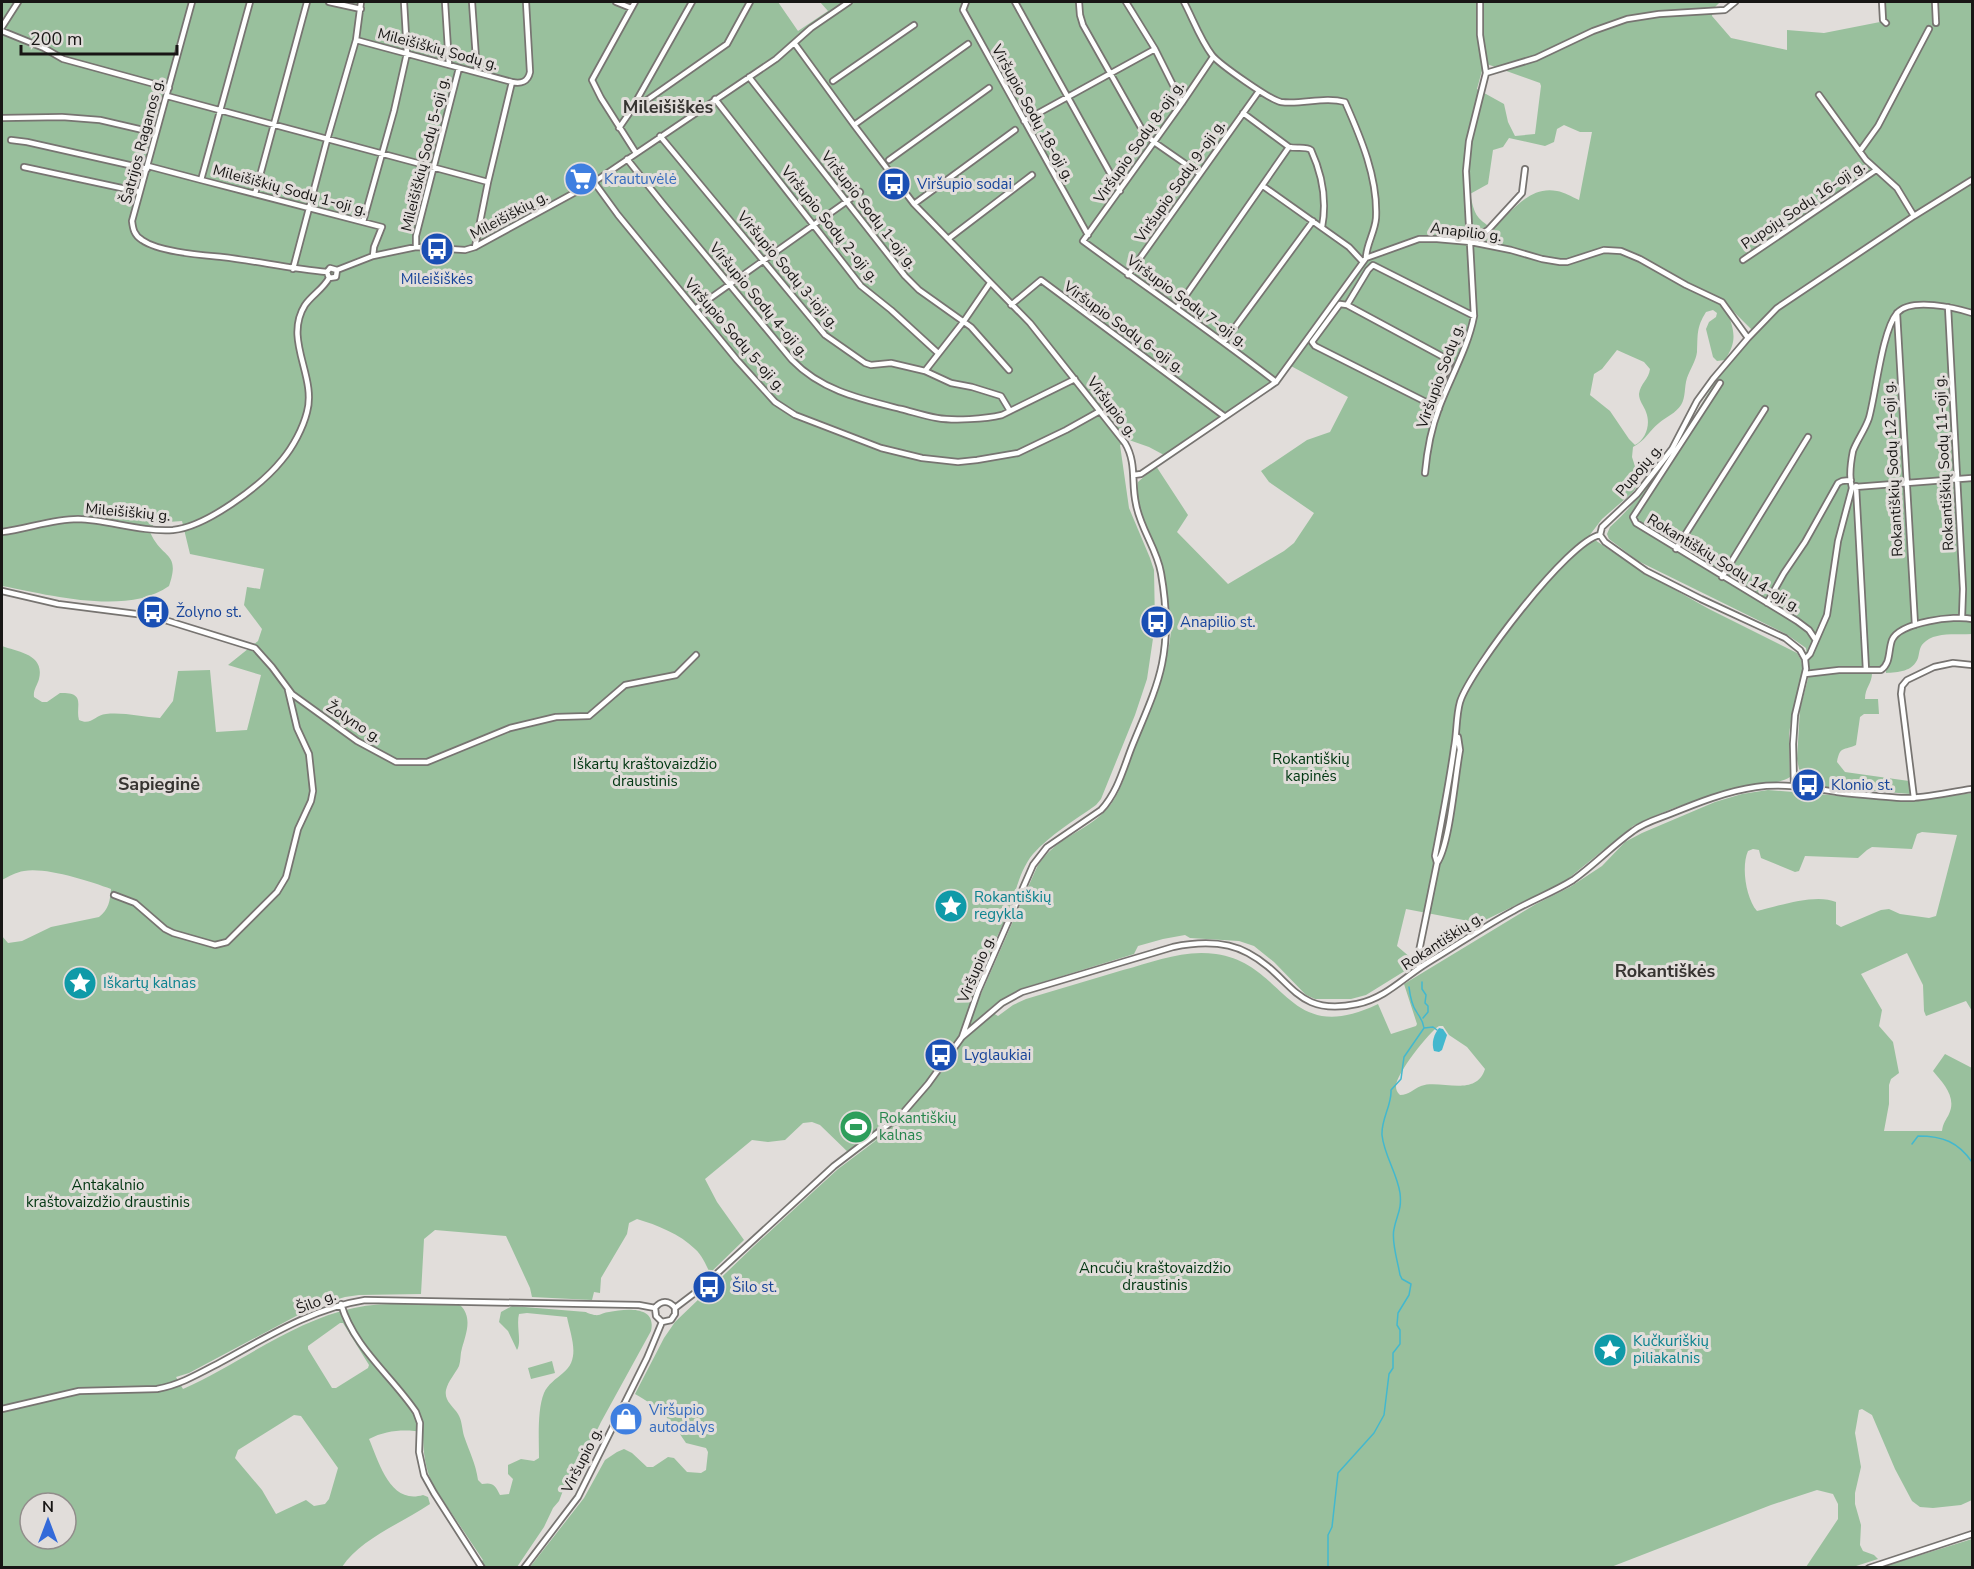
<svg xmlns="http://www.w3.org/2000/svg" width="1974" height="1569" viewBox="0 0 1974 1569" font-family="'Nunito Sans',sans-serif">
  <style>
    .green { fill: #99c09d; fill-rule: evenodd }
    .water { fill: #43b8ce }
    .lines { fill: none; stroke-linecap: round; stroke-linejoin: round }
    .stream { stroke: #43b8ce; stroke-width: 1.5 }
    .minor-casing { stroke: #777471; stroke-width: 8 }
    .minor { stroke: #fff; stroke-width: 4.5 }
    .labels { text-anchor: middle; stroke-width: 6; stroke-linejoin: round; paint-order: stroke }
    .street-label { font-size: 15px; fill: #181615; stroke: #e1ddda }
    .shop-label { font-size: 15px; fill: #366cbe; stroke: #e1ddda; text-anchor: start }
    .transit-label { font-size: 15px; fill: #164399; stroke: #e1ddda; text-anchor: start }
    .park-label { font-size: 15px; fill: #013611; stroke: #e1ddda }
    .culture-label { font-size: 15px; fill: #0d838f; stroke: #e1ddda; text-anchor: start }
    .leisure-label { font-size: 15px; fill: #27864d; stroke: #e1ddda; text-anchor: start }
    .quarter-label { font-size: 18px; font-weight: bold; fill: #363431; stroke: #e1ddda }
  </style>
  <rect width="100%" height="100%" fill="#e1ddda"/>
  <!-- green -->
  <path class="green" d="M2,2H778L798,31L828,11L820,2H840L841,3L844,2H1720L1713,9L1712,16L1731,38L1787,50V30L1824,33L1880,22L1879,2H1972V634C1958,635 1937,632 1926,641C1919,646 1920,651 1918,658C1913,672 1898,672 1886,673V667L1872,673C1872,684 1865,687 1865,699H1878L1879,714H1864L1860,717L1856,745C1844,751 1840,745 1837,762L1845,772L1909,781L1910,794L1816,786L1812,784L1799,769L1797,759L1800,709L1809,675L1806,648L1786,634L1638,561L1609,539L1607,534L1610,527C1656,485 1684,431 1717,379C1727,363 1743,348 1755,333L1732,310H1727C1734,331 1738,340 1725,360L1717,361L1713,357L1706,329L1709,322L1716,317L1717,313L1713,310L1706,312C1696,328 1698,335 1697,352C1696,361 1690,369 1687,378C1684,387 1686,397 1681,405C1676,413 1666,417 1659,423C1649,431 1645,441 1633,447L1632,457L1640,482L1633,492L1602,519L1589,536L1638,569L1709,609L1797,653L1801,660L1803,671L1793,709L1789,734L1790,777C1779,785 1754,783 1740,787C1703,797 1667,809 1633,826L1564,882L1479,923L1406,909L1397,946L1411,958L1408,969L1366,995L1351,999H1315L1306,995L1274,962L1254,946L1239,941L1190,938L1185,935L1163,939L1138,946L1134,954L1020,989L999,1001L988,1010L998,1016L1013,1005L1026,999C1058,989 1091,980 1123,970C1153,962 1184,949 1216,954C1287,964 1286,1048 1378,1004L1391,1034L1416,1026L1417,1024L1404,984L1536,904L1570,887L1602,866L1625,842L1642,833L1715,802L1742,794L1768,790L1903,801L1923,800L1972,793V1011L1966,1001L1926,1016L1924,1011L1923,985L1907,953L1861,974L1882,1010L1879,1026L1893,1042L1899,1073L1891,1079L1889,1085V1104L1884,1131H1942C1943,1123 1946,1120 1949,1114C1957,1097 1943,1083 1933,1071L1945,1054L1972,1068V1500L1961,1505L1933,1508L1920,1507L1912,1501L1895,1469L1872,1415L1862,1409L1859,1410L1855,1433L1861,1467L1855,1493V1504L1861,1525L1860,1545L1863,1551L1874,1555L1878,1559L1853,1567H1806L1838,1519V1504L1833,1494L1817,1490L1771,1505L1611,1567H530L584,1498L605,1460L617,1452L624,1449L632,1453L647,1467H653L668,1457L674,1458L687,1472L701,1473L706,1470L708,1452L706,1448L686,1443C671,1420 659,1407 635,1394L664,1338L675,1322L754,1246L838,1169L882,1136L852,1156L820,1125L812,1122L803,1123L785,1140L768,1142L752,1140L705,1179L717,1202L744,1240L710,1273C706,1265 702,1255 695,1249C680,1234 657,1225 637,1219L629,1223L627,1234L601,1278L600,1293L594,1292L592,1300L532,1297L530,1288L506,1236L435,1230L424,1239L421,1294L359,1295L345,1297L315,1306L189,1373L176,1377L183,1389C240,1364 292,1321 354,1308C388,1301 425,1305 460,1305C473,1317 466,1334 462,1348C460,1354 461,1360 459,1366C455,1374 448,1381 446,1390C444,1401 453,1406 458,1414C462,1420 462,1429 464,1436C469,1451 476,1464 478,1480L482,1484C493,1482 495,1485 500,1495L509,1494L513,1479L508,1474V1465L521,1459L534,1461L539,1458C539,1440 537,1410 544,1393C548,1384 556,1379 563,1373C581,1359 571,1337 567,1317L527,1313L519,1314C516,1326 522,1342 517,1350L508,1331L499,1322L501,1312L512,1306L586,1312C587,1313 594,1315 595,1315C600,1316 604,1312 609,1312C625,1309 657,1305 651,1331L601,1422L580,1465L564,1488L559,1501L553,1508L544,1527L517,1567H474L483,1560L434,1487C425,1469 423,1452 423,1432C405,1429 386,1430 369,1439C379,1462 390,1505 423,1495L428,1497L430,1504C402,1523 360,1539 342,1567H2V936L8,943L22,941L51,927L99,917C109,909 110,901 111,889C89,881 46,867 24,871C16,872 8,877 2,880V646C18,652 45,654 39,679C37,686 33,690 34,697L42,702H47L60,693C87,692 75,706 79,720C91,726 95,715 106,714C123,712 143,717 160,718L173,701L178,671L210,670L216,732L247,730L261,675L228,665L258,641L262,629L244,605L247,587L260,589L264,569L190,554L182,521L154,523L150,532C162,560 181,551 169,586C127,616 50,595 2,586ZM1484,63L1540,83L1541,86L1535,134L1515,136L1508,122L1504,104L1477,89ZM1564,125L1580,132H1592L1579,200C1572,197 1564,192 1557,191C1530,185 1511,212 1493,229C1475,217 1475,215 1470,194L1488,184L1493,150L1503,147L1509,138L1545,146L1554,142L1557,129ZM1617,350L1644,362L1650,369C1649,379 1640,384 1639,394C1639,401 1644,406 1646,412C1651,424 1646,439 1635,445L1629,439L1610,411L1590,395L1594,374L1602,369ZM1291,366L1348,397L1330,432L1307,440L1261,471L1269,482L1314,513L1294,543L1284,551L1228,584L1177,532L1188,515L1156,466L1138,482C1133,512 1152,535 1161,562C1167,578 1166,596 1167,613L1172,618C1170,667 1150,709 1132,755C1125,774 1121,793 1107,809C1085,833 1055,837 1037,867L977,1003L972,1000C980,972 993,945 1006,918C1015,898 1018,872 1033,854C1050,835 1075,820 1096,805L1101,799L1135,715L1147,679L1155,625L1154,570L1150,558L1129,508L1120,445L1129,440L1149,447L1164,455L1272,382L1276,385ZM1922,832L1957,835L1936,916L1929,918L1900,914L1889,909L1881,910L1841,927L1836,924V902C1816,893 1778,906 1757,911C1746,898 1741,867 1748,851L1753,849L1759,850L1761,858L1795,872L1799,871L1805,856L1858,858L1867,850L1872,847L1912,849L1917,834ZM1439,1026H1443L1449,1035L1467,1047L1485,1069C1476,1098 1440,1079 1421,1086C1413,1089 1409,1095 1400,1095C1397,1092 1396,1090 1396,1086C1396,1074 1429,1032 1439,1026ZM340,1323H343L369,1365L368,1368L336,1388H332L308,1349V1346ZM294,1415L301,1416L338,1468L329,1499L325,1504L314,1506L306,1500L276,1514L262,1490L235,1458L238,1450ZM30,1503H66V1539H30Z
    M552,1361L555,1373L531,1379L528,1368Z
    M1972,1539V1567H1882Z"/>
  <!-- water -->
  <path class="water" d="M1439,1028L1443,1029L1447,1035L1442,1050L1439,1052L1434,1051C1431,1043 1434,1034 1439,1028Z"/>
  <g class="lines">
    <!-- stream -->
    <path class="stream" d="M1422,982V989L1426,995L1425,1003L1428,1006V1012L1423,1018
      M1424,1028L1433,1027L1437,1030
      M1912,1144L1918,1136C1943,1136 1958,1142 1972,1162
      M1328,1568V1535L1332,1527L1338,1473L1374,1433L1384,1415L1389,1374L1393,1368V1353L1400,1344V1330L1397,1325L1398,1313L1409,1295L1411,1284L1402,1279L1400,1275C1398,1262 1391,1242 1394,1229C1397,1214 1402,1210 1400,1193C1397,1173 1384,1155 1382,1135C1381,1119 1392,1105 1391,1090L1401,1079L1404,1057L1424,1028C1423,1020 1420,1018 1416,1011C1411,1004 1410,995 1409,987"/>
    <!-- minor casing -->
    <g class="minor-casing">
      <path id="minor" d="M192,2L132,221C133,229 134,235 142,240C159,252 201,255 222,257C257,261 291,269 327,272
        M250,2L201,180L382,227L374,247L373,256
        M329,2L361,9
        M445,2L449,65
        M472,2L477,72
        M616,2L631,8
        M635,2L592,80L601,98L636,153
        M966,2L963,10L1088,235
        M1015,2L1120,191
        M1079,2L1080,15L1083,25L1144,133L1154,142L1200,174
        M1126,2L1155,49L1182,103
        M1184,2C1193,19 1200,39 1212,55C1219,64 1270,100 1281,102C1302,105 1324,96 1345,102C1361,138 1378,178 1376,218C1375,232 1366,245 1366,258
        M1882,2L1883,20L1886,23
        M1935,2L1936,23
        M2,27L18,2
        M2,31L44,48L63,59L169,88
        M356,40L361,2
        M795,44L854,125L914,204L1030,323L1125,443C1137,463 1131,483 1136,504C1140,528 1157,549 1161,573C1166,601 1168,635 1162,664C1156,693 1142,721 1131,749C1123,770 1117,793 1101,810L1047,847L1033,865L978,991L962,1037
        M1213,57L1182,103L1083,241C1147,288 1213,333 1276,382
        M1486,73L1536,58L1593,31L1627,19L1659,14L1725,10L1735,2
        M749,77L905,276L919,290L971,327L1009,370
        M833,81L914,25
        M1819,95L1866,160L1897,188L1914,216
        M167,96L488,182L475,247
        M715,99L861,286L891,310L938,353
        M630,112L727,44L750,2
        M1243,113L1289,147C1296,149 1306,146 1311,150C1322,174 1327,201 1322,227
        M2,118L62,117L100,120L156,133
        M1024,121L1155,49
        M854,125L968,44
        M619,128L630,112L692,2
        M660,136L825,335L865,363L871,365L891,363L925,371L964,321L990,283
        M11,140L27,142L147,169
        M1860,151L1878,126L1929,29
        M627,159L663,204L792,360C822,391 861,399 901,409C913,412 925,416 937,418C954,421 985,419 1002,415L1075,379
        M889,160L989,88
        M148,166L201,180
        M24,167L140,192
        M488,182L512,82
        M594,182L618,215L737,360L775,402L795,415L881,448L922,458L958,462L977,460L1018,453L1066,430L1100,411
        M1263,186L1349,247L1362,261
        M255,194L307,2
        M914,204L1015,130
        M363,222L394,111L407,53L404,2
        M1470,236L1480,235L1488,230L1522,193L1525,169
        M948,239L1032,175
        M416,247V236L459,68
        M1743,260L1876,170
        M293,269L327,140L356,40L512,82C521,84 528,82 530,72L526,2
        M1128,275L1259,91
        M329,278L327,272L330,268L337,270L373,256L416,247L465,250L475,247L594,182L776,59L811,28L849,2
        M329,278L336,277L337,270
        M1011,305L1041,280L1224,416
        M1347,305L1449,360L1450,363L1430,404L1439,409
        M1948,307L1963,589L1962,617
        M1177,308L1289,147
        M695,309L860,192
        M1897,313L1915,625
        M1224,342L1313,221
        M925,371L951,383L972,387L1001,396L1010,411
        M1720,383L1633,517L1636,523L1797,621L1809,630L1815,639
        M1430,404L1315,346L1312,342L1340,304L1347,305L1368,270L1373,265L1474,316
        M1425,473C1427,451 1431,429 1439,408C1450,378 1468,348 1474,316L1466,171L1469,141L1486,73L1480,35V2
        M1134,475L1141,474L1276,382L1366,258L1419,239H1437L1471,242L1511,250L1542,259L1560,262H1567L1604,250L1621,251L1640,259L1686,285L1722,302L1748,338
        M1856,486L1866,670
        M1855,487L1972,478
        M1852,488C1849,478 1851,461 1853,451C1857,440 1865,430 1869,418C1876,393 1882,331 1897,313C1911,297 1956,308 1972,313
        M2,532C27,529 52,519 78,519C109,520 140,532 173,530C206,527 261,486 282,460C293,447 303,428 307,412C317,376 283,340 305,305C312,295 323,289 329,278
        M1676,549L1765,409
        M1722,577L1808,437
        M2,591L58,604L152,616L255,648L272,667L292,694L357,741L396,762H427L510,728L556,717L589,716L625,685L676,675L696,655
        M1767,603L1784,573L1805,542L1838,483L1842,481L1851,480
        M1805,659L1810,654L1827,615L1838,541L1852,488
        M1805,674L1839,670H1881C1891,663 1888,651 1892,640C1900,622 1955,615 1972,619
        M1794,786L1793,744L1795,715L1806,669L1805,659L1800,650L1785,638L1701,599L1646,571L1605,542L1600,535L1602,527L1637,494L1672,449L1697,401L1713,379L1748,338L1777,308L1914,216L1972,180
        M1914,798L1901,694L1902,686L1907,680L1934,667L1953,663L1972,665
        M1437,863C1450,844 1455,776 1460,750L1458,737
        M114,895L135,903L165,929L173,933L215,945L227,942L277,892L286,877L298,829L311,801L313,791L309,754L297,728L288,690
        M1419,968L1417,961L1437,863L1435,856C1442,820 1449,784 1454,748C1457,733 1456,716 1460,702C1470,670 1569,540 1600,535
        M341,1304C354,1348 391,1375 416,1412L420,1423L419,1452L424,1475L434,1493L482,1568
        M655,1308C661,1300 669,1300 675,1308
        M655,1308L656,1316L662,1322
        M662,1322L671,1320L675,1314V1308L700,1289L834,1166L902,1114L928,1084L962,1037L1002,1003L1022,992L1173,947C1197,942 1226,941 1248,953C1293,977 1294,1017 1357,1004C1386,998 1404,977 1427,963C1456,946 1483,927 1513,911C1532,900 1554,892 1573,880C1594,865 1612,846 1633,831C1643,823 1657,819 1670,814C1697,803 1727,791 1756,787C1783,783 1811,788 1837,792C1858,795 1880,796 1901,798C1924,799 1949,792 1972,789
        M2,1409L79,1391L157,1389C180,1385 200,1373 221,1362C267,1337 313,1308 365,1300L639,1305L655,1308
        M524,1568L578,1497L647,1358L662,1322
        M1869,1568L1972,1534"/>
    </g>
    <!-- minor -->
    <use href="#minor" class="minor"/>
  </g>
  <!-- icons -->
  <defs>
    <g id="supermarket-disc" transform="scale(1.725)"><circle r="9.5" fill="#3f7fe0" stroke="#e1ddda"/><path d="M-6-5.5h2.5l.6 2H6L4.5 2H-2.5L-4.4-4H-6ZM-1.5 3.2a1.3 1.3 0 1 0 .1 0ZM3 3.2a1.3 1.3 0 1 0 .1 0Z" fill="#fff"/></g>
    <g id="bus-disc" transform="scale(1.725)"><circle r="9.5" fill="#1a4fb4" stroke="#e1ddda"/><path d="M-5-6H5V4H4V6H2V4H-2V6H-4V4H-5ZM-3.5-4V0h7V-4ZM-3.5 1.2v1.5H-2V1.2ZM2 1.2v1.5H3.5V1.2Z" fill="#fff"/></g>
    <g id="sight-disc" transform="scale(1.725)"><circle r="9.5" fill="#0f9aa8" stroke="#e1ddda"/><path d="M0-6L1.8-2.2L6-1.7L2.9 1.2L3.7 5.4L0 3.3L-3.7 5.4L-2.9 1.2L-6-1.7L-1.8-2.2Z" fill="#fff"/></g>
    <g id="stadium-disc" transform="scale(1.725)"><circle r="9.5" fill="#2e9e5b" stroke="#e1ddda"/><path d="M0-5a6.5 5 0 1 0 0 10a6.5 5 0 1 0 0-10ZM-3.5-1.8h7v3.6h-7Z" fill="#fff"/></g>
    <g id="shop-disc" transform="scale(1.725)"><circle r="9.5" fill="#3f7fe0" stroke="#e1ddda"/><path d="M-5-2.5h2.3a2.7 3.5 0 0 1 5.4 0H5L5.5 6h-11ZM-1.5-2.5h3a1.5 2.3 0 0 0-3 0Z" fill="#fff"/></g>
  </defs>
  <g fill-rule="evenodd">
    <use href="#supermarket-disc" x="581" y="179"/>
    <use href="#bus-disc" x="894" y="184"/>
    <use href="#bus-disc" x="437" y="249"/>
    <use href="#bus-disc" x="153" y="612"/>
    <use href="#bus-disc" x="1157" y="622"/>
    <use href="#bus-disc" x="1808" y="785"/>
    <use href="#sight-disc" x="951" y="906"/>
    <use href="#sight-disc" x="80" y="983"/>
    <use href="#bus-disc" x="941" y="1055"/>
    <use href="#stadium-disc" x="856" y="1127"/>
    <use href="#bus-disc" x="709" y="1287"/>
    <use href="#sight-disc" x="1610" y="1350"/>
    <use href="#shop-disc" x="626" y="1419"/>
  </g>
  <g class="labels">
    <!-- street labels -->
    <g class="street-label">
      <text transform="translate(438 49) rotate(15)" y="5">Mileišiškių Sodų g.</text>
      <text transform="translate(1033 113) rotate(61)" y="5">Viršupio Sodų 18-oji g.</text>
      <text transform="translate(142 141) rotate(-75)" y="5">Šatrijos Raganos g.</text>
      <text transform="translate(1139 142) rotate(-55)" y="5">Viršupio Sodų 8-oji g.</text>
      <text transform="translate(425 154) rotate(-76)" y="5">Mileišiškių Sodų 5-oji g.</text>
      <text transform="translate(1180 181) rotate(-55)" y="5">Viršupio Sodų 9-oji g.</text>
      <text transform="translate(290 190) rotate(15)" y="5">Mileišiškių Sodų 1-oji g.</text>
      <text transform="translate(1803 205) rotate(-34)" y="5">Pupojų Sodų 16-oji g.</text>
      <text transform="translate(869 210) rotate(52)" y="5">Viršupio Sodų 1-oji g.</text>
      <text transform="translate(509 215) rotate(-28)" y="5">Mileišiškių g.</text>
      <text transform="translate(830 224) rotate(51)" y="5">Viršupio Sodų 2-oji g.</text>
      <text transform="translate(1466 232) rotate(7)" y="5">Anapilio g.</text>
      <text transform="translate(788 270) rotate(50)" y="5">Viršupio Sodų 3-ioji g.</text>
      <text transform="translate(759 300) rotate(50)" y="5">Viršupio Sodų 4-oji g.</text>
      <text transform="translate(1187 301) rotate(36)" y="5">Viršupio Sodų 7-oji g.</text>
      <text transform="translate(1124 327) rotate(36)" y="5">Viršupio Sodų 6-oji g.</text>
      <text transform="translate(735 335) rotate(49)" y="5">Viršupio Sodų 5-oji g.</text>
      <text transform="translate(1440 376) rotate(-70)" y="5">Viršupio Sodų g.</text>
      <text transform="translate(1112 407) rotate(53)" y="5">Viršupio g.</text>
      <text transform="translate(1944 463) rotate(-93)" y="5">Rokantiškių Sodų 11-oji g.</text>
      <text transform="translate(1893 469) rotate(-93)" y="5">Rokantiškių Sodų 12-oji g.</text>
      <text transform="translate(1639 470) rotate(-50)" y="5">Pupojų g.</text>
      <text transform="translate(128 512) rotate(5)" y="5">Mileišiškių g.</text>
      <text transform="translate(1724 563) rotate(31)" y="5">Rokantiškių Sodų 14-oji g.</text>
      <text transform="translate(354 722) rotate(33)" y="5">Žolyno g.</text>
      <text transform="translate(1442 941) rotate(-33)" y="5">Rokantiškių g.</text>
      <text transform="translate(976 969) rotate(-67)" y="5">Viršupio g.</text>
      <text transform="translate(316 1302) rotate(-21)" y="5">Šilo g.</text>
      <text transform="translate(582 1460) rotate(-63)" y="5">Viršupio g.</text>
    </g>
    <!-- shop labels -->
    <g class="shop-label">
      <text x="604" y="184">Krautuvėlė</text>
      <text x="649" y="1415">Viršupio<tspan x="649" dy="17">autodalys</tspan></text>
    </g>
    <!-- transit labels -->
    <g class="transit-label">
      <text x="917" y="189">Viršupio sodai</text>
      <text x="437" y="284" text-anchor="middle">Mileišiškės</text>
      <text x="176" y="617">Žolyno st.</text>
      <text x="1180" y="627">Anapilio st.</text>
      <text x="1831" y="790">Klonio st.</text>
      <text x="964" y="1060">Lyglaukiai</text>
      <text x="732" y="1292">Šilo st.</text>
    </g>
    <!-- park labels -->
    <g class="park-label">
      <text x="1311" y="764">Rokantiškių<tspan x="1311" dy="17">kapinės</tspan></text>
      <text x="645" y="769">Iškartų kraštovaizdžio<tspan x="645" dy="17">draustinis</tspan></text>
      <text x="108" y="1190">Antakalnio<tspan x="108" dy="17">kraštovaizdžio draustinis</tspan></text>
      <text x="1155" y="1273">Ancučių kraštovaizdžio<tspan x="1155" dy="17">draustinis</tspan></text>
    </g>
    <!-- culture labels -->
    <g class="culture-label">
      <text x="974" y="902">Rokantiškių<tspan x="974" dy="17">regykla</tspan></text>
      <text x="103" y="988">Iškartų kalnas</text>
      <text x="1633" y="1346">Kučkuriškių<tspan x="1633" dy="17">piliakalnis</tspan></text>
    </g>
    <!-- leisure labels -->
    <g class="leisure-label">
      <text x="879" y="1123">Rokantiškių<tspan x="879" dy="17">kalnas</tspan></text>
    </g>
    <!-- quarter labels -->
    <g class="quarter-label">
      <text x="668" y="113">Mileišiškės</text>
      <text x="159" y="790">Sapieginė</text>
      <text x="1665" y="977">Rokantiškės</text>
    </g>
  </g>
  <!-- border -->
  <rect width="1974" height="1569" fill="none" stroke="#181615" stroke-width="6"/>
  <!-- north arrow -->
  <g transform="translate(48 1521)"><circle r="28" fill="#e1ddda" stroke="#918d8b" stroke-width="1.5"/>
  <path d="M0-4.5L10 22L0 15L-10 22Z" fill="#336ad9"/>
  <text y="-9" font-size="16" font-weight="bold" text-anchor="middle" fill="#181615">N</text>
  </g>
  <!-- scale -->
  <path d="M21 45v9h156v-9" fill="none" stroke="#181615" stroke-width="3"/>
  <text x="30" y="45" font-size="18" fill="#181615" stroke="#e1ddda" stroke-width="4.5" paint-order="stroke">200 m</text>
</svg>
